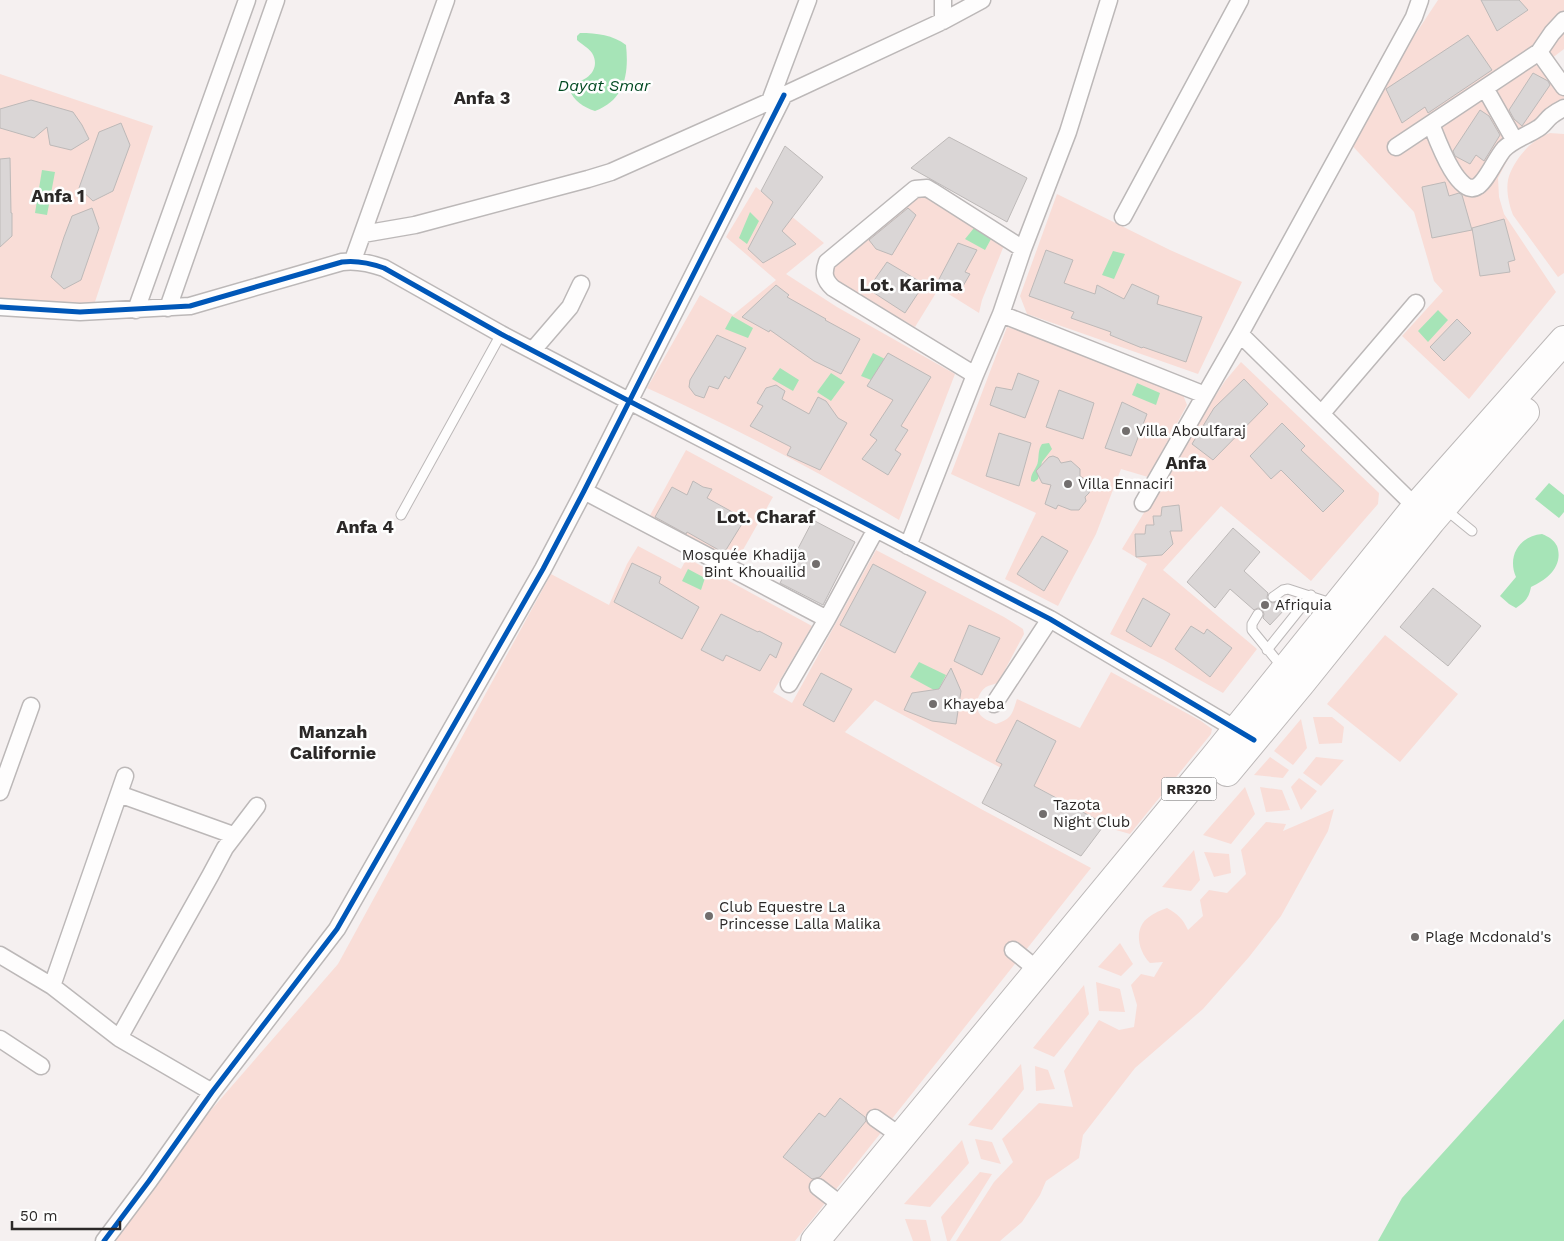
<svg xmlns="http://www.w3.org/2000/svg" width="1564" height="1241" viewBox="0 0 1564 1241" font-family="'Work Sans',sans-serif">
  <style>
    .green { fill: #f9ddd7 }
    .water { fill: #a6e4b7 }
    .building { fill: #dad6d6; stroke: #bdb9b8 }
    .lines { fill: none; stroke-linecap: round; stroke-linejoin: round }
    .service-casing { stroke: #bcb8b8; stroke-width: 11 }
    .minor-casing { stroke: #bcb8b8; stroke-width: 19 }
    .trunk-casing { stroke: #bcb8b8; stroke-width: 30 }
    .service { stroke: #fefdfd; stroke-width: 9 }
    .minor { stroke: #fefdfd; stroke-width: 16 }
    .trunk { stroke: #fefdfd; stroke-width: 28 }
    .cycleway-casing { stroke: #fefefe; stroke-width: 8 }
    .cycleway { stroke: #0057b8; stroke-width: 5 }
    .poi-dot { fill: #726e6d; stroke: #fefefe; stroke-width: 2 }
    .labels { text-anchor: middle; stroke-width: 5; stroke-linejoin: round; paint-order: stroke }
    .shield { fill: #fefefe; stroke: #6a6868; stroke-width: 1 }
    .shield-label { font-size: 14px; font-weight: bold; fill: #2b2827 }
    .poi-label { font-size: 15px; fill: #2b2827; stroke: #fefefe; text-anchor: start }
    .water-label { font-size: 16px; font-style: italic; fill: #004921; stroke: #fefefe }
    .quarter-label { font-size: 18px; font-weight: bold; fill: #2b2827; stroke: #fefefe }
  </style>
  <rect width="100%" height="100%" fill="#f5f0f0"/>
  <!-- green -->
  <path class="green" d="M1438,0H1564V49L1547,62L1564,90V116L1525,140L1509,157L1498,178L1499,197L1504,214L1556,292L1469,399L1402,336L1443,291L1434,281L1414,212L1346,139Z
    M0,74L153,126L92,311L0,307Z
    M1550,133L1564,134V273L1558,277L1513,215C1509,205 1506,191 1508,180C1511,166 1524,149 1535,141C1539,137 1545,135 1550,133Z
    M756,187L824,243L786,274L837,307L955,374L899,520C818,471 733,427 647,388L700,295L733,315L776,280L726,237Z
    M1057,194L1170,250L1242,282L1198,374L1027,314L1020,296Z
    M915,197L928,198L1005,243L982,300L979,313L939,288L915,327L835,284L829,268Z
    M1007,327L1066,345L1182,392L1187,405L1148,477L1121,469L1096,534L1058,606L1005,579L1036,513L951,474Z
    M1241,362L1379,493L1378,504L1311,581L1221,506L1163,570L1257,649L1223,693L1164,660L1110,634L1147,564L1122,549L1208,407L1225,381Z
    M686,450L773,497L735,564L648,519Z
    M638,546L681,569L687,558L812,626L773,692L792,703L876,550L1004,617L1023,629L1024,634L998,683C995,684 989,685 986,687C979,692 974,704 979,713C982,719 990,721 996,724C1012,719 1012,714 1017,699L1080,728L1111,672L1201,721L1212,729L1211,734L1130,834L1116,830L875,700L845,732L843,731L981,809L1091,868L795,1241H109L171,1156L338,964L551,574L609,605L627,564Z
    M1385,635L1458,694L1400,762L1327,704Z
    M1313,717H1332L1344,727L1342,743L1319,744Z
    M1301,719L1307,748L1293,765L1274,751Z
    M1270,757L1289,770L1283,778L1254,775Z
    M1316,757L1344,760L1321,786L1303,773Z
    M1299,778L1317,791L1301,810L1291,787Z
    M1245,787L1255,814L1231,844L1203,835Z
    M1260,787L1282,790L1290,810L1266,812Z
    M1334,809L1328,831L1281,916L1249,957L1203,1009L1135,1068L1083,1135L1079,1158L1046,1181L1040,1195L1022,1222L1000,1241H956L994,1182L1013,1162L1002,1139L1039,1103L1073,1107L1064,1071L1099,1020L1119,1030L1134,1027L1137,1005L1131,985L1141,974L1154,977L1163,962L1150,963C1138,951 1133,928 1149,917C1154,913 1161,910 1167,908C1178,914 1183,919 1188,930L1203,916L1200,900L1209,890L1227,893L1246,874L1241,850L1266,822L1286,824L1283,831Z
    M1194,850L1200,880L1191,891L1162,887Z
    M1204,852L1229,854L1231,873L1214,877Z
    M1120,943L1133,964L1121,976L1098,967Z
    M1096,982L1120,989L1125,1012L1099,1011Z
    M1084,985L1089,1014L1054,1057L1033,1048Z
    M1021,1064L1024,1089L992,1130L968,1125Z
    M1035,1066L1048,1070L1055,1089L1036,1091Z
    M975,1139L992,1142L1001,1164L981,1159Z
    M962,1140L969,1163L930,1207L904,1204Z
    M980,1172L992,1174L950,1241H947L941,1217Z
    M905,1219L926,1220L931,1241H913Z"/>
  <!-- water -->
  <path class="water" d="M580,33C597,33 613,35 626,45C629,74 625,100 595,111C583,107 574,101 569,89L574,82C588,81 601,68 592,53C589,48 581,44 577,40V36Z
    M42,170L55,172L47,215L35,213Z
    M750,212L759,221L747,244L739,238Z
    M974,228L991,239L985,250L965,239Z
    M1113,251L1125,254L1114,279L1102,275Z
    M1438,310L1448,320L1428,342L1418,331Z
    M732,316L753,328L748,338L725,329Z
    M873,353L885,359L871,380L861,376Z
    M780,368L799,380L793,391L772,379Z
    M831,373L845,382L831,401L817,392Z
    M1137,383L1160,393L1156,405L1132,395Z
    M1049,443L1052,449L1042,462L1038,479L1034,482L1031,481C1030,473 1037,469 1038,461C1039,455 1038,450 1042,444Z
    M1549,483L1564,495V512L1559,518L1535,499Z
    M1542,534C1549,537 1553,539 1557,546C1564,566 1547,580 1531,587C1529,598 1525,602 1516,608L1509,604L1500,596L1516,577C1507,557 1519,536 1542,534Z
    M688,569L705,578L701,590L682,581Z
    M919,662L946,675L939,689L934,690L910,677Z
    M1564,1019V1241H1378L1402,1198Z"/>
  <!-- building -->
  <path class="building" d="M1481,0H1519L1528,10L1497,31Z
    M1468,35L1492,70L1428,113L1425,107L1402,123L1386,89Z
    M1533,73L1548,81L1550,85L1522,126L1514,119L1509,110Z
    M31,100L73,112L82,125L89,139L71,150L50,145L47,127L34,138L0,128V109Z
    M1480,110L1489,116L1500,135L1484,161L1476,155L1470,164L1455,156L1453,151Z
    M121,123L130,145L113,191L93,201L79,188L99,132Z
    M949,137L1027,178L1007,222L911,168Z
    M785,146L823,177L782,231L796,244L763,263L748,249L773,202L761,191Z
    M10,158L11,213H12V236L0,247V159Z
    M1445,182L1449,196L1459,193L1462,195L1472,230L1432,238L1422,187Z
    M92,208L99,228L81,280L64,289L51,277L64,237L72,216Z
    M908,208L916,215L892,255L876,249L869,240Z
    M1504,219L1515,260L1508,262L1510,272L1480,276L1472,228Z
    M958,243L977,250L965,272L970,274L959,293L938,281Z
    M1046,250L1073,260L1064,283L1095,294L1097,285L1124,299L1132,284L1159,296L1157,304L1202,317L1186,362L1143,347L1142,348L1110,335L1111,332L1071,318L1074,312L1029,296Z
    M887,262L924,284L905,313L868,289Z
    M776,285L789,295L787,297L826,319L825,320L860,339L841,374L814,361L770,330L769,332L742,317Z
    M1457,319L1471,333L1444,361L1430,347Z
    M717,335L746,348L729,379L725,376L718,389L709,386L704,398L695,395L689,387L690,380Z
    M888,353L931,377L901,426L908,430L895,450L901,454L888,475L862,459L877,440L870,435L893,400L867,386Z
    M1018,373L1039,381L1025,418L990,405L996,387L1012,390Z
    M1244,379L1268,404L1213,460L1192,444L1214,408Z
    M776,385L785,391L782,399L809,414L818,397L826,401L838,418L847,423L820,470L787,455L791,447L750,426L763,406L757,403L766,388Z
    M1059,390L1094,403L1083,439L1046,427Z
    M1122,402L1147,414L1131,456L1105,448Z
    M1282,423L1305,446L1301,450L1344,491L1323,512L1281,470L1271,479L1250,456Z
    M999,433L1031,443L1019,486L986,476Z
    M1053,456L1058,458L1061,463L1071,461L1080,469V476L1089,482L1091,486L1089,493L1085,497L1086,501L1079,510H1071L1058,505L1056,509L1045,504L1051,485L1042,483L1036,471L1049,457Z
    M693,481L703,487L712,489L707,498L745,519L724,553L687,532L686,534L655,517L672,487L687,495Z
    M1179,505L1182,531H1170L1173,544L1162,555L1136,557L1135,534H1145L1146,525H1154L1153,516H1161L1162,507Z
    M813,520L855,542L823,605L780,583Z
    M1233,528L1260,552L1244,571L1268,593L1267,597L1268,601L1273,603L1278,601L1286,608L1270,625L1263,618L1264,614L1262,609L1258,608L1254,610L1230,589L1215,608L1187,582Z
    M1042,536L1068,551L1044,591L1017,574Z
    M632,563L661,577L659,583L699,607L682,639L614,602Z
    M873,564L926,592L895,653L840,625Z
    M1433,588L1481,626L1448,666L1400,627Z
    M1143,598L1170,614L1151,647L1126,631Z
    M721,614L758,632L759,631L782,643L776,658L770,654L760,671L726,655L723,661L701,650Z
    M969,625L1000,638L982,675L954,661Z
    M1191,626L1204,634L1207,629L1232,648L1210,677L1175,649Z
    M951,668L961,691L956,724L932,721L904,710L912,693L939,689Z
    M821,673L852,689L834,722L803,705Z
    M1017,720L1056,741L1034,786L1105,824L1081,856L982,803L1002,764L996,761Z
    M840,1098L865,1117L866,1121L820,1177L812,1179L783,1157L819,1113L825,1117Z"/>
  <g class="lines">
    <!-- service casing -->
    <g class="service-casing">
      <path id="service" d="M1445,509L1472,531
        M401,515L501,334
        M1273,597L1283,590L1288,589L1334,604
        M1258,614L1252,624V630L1283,668
        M1267,650L1311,595"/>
    </g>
    <!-- minor casing -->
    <g class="minor-casing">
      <path id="minor" d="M1564,20L1552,33L1539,52L1564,87
        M943,21V0
        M1485,88L1515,141
        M770,101L808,0
        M1431,124C1436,136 1458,200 1478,186C1487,180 1496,158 1504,149C1513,140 1526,136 1537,129C1543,126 1546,120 1551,116C1555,113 1560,110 1564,108
        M1396,147L1539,52
        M1123,217L1240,0
        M363,234L415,225L588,179L611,172L784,95L943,21L982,0
        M353,260L446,0
        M0,307L80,312L190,306L342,262C357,260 370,263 384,268L501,334L629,401L1050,619L1244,734
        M168,308L276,0
        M136,310L247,0
        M1001,314L1205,395
        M1240,334L1422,513
        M533,350L570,307L581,284
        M975,375L833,288C824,280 823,273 827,262L915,189L927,188L932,191L1023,249
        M1322,413L1416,303
        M584,491L827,619L876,529
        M1143,503L1240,334L1414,17L1420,0
        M908,546L975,375L1001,314L1023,249L1068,132L1109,0
        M789,684L827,619
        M994,704L1050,619
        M0,792L31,706
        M119,794L233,835
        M1013,950L1039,971
        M0,955L52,986L119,1038L212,1092
        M52,986L125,776
        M119,1038L210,876L225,848L257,806
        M0,1039L41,1066
        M875,1118L902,1137
        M818,1187L844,1207
        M104,1241L149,1181L212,1092L337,929L543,569L584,491L784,95"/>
    </g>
    <!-- trunk casing -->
    <g class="trunk-casing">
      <path id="trunk" d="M1227,772L1301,683L1431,521L1525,412
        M815,1241L1214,758L1416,507L1564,340"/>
    </g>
    <!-- service -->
    <use href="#service" class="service"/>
    <!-- minor -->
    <use href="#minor" class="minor"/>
    <!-- trunk -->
    <use href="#trunk" class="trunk"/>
    <!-- cycleway casing -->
    <g class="cycleway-casing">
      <path id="cycleway" d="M0,307L80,312L190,306L342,262C357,260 370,263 384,268L501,334L629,401L1050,619L1254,740
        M104,1241L149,1181L212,1092L337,929L543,569L584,491L784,95"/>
    </g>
    <!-- cycleway -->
    <use href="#cycleway" class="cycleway"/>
  </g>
  <!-- markers -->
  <g class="poi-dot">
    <circle cx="1126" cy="431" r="5"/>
    <circle cx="1068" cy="484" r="5"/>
    <circle cx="816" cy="564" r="5"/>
    <circle cx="1265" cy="605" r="5"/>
    <circle cx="933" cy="704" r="5"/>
    <circle cx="1043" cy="814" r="5"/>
    <circle cx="709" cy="916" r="5"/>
    <circle cx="1415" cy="937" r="5"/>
  </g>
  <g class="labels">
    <!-- shield labels -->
    <rect class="shield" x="1161.5" y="777.5" width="55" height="23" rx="4"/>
    <g class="shield-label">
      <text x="1189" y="794">RR320</text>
    </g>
    <!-- poi labels -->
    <g class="poi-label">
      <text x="1136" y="436">Villa Aboulfaraj</text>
      <text x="1078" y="489">Villa Ennaciri</text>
      <text x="806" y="560" text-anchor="end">Mosquée Khadija<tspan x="806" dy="17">Bint Khouailid</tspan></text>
      <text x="1275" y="610">Afriquia</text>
      <text x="943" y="709">Khayeba</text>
      <text x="1053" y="810">Tazota<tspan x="1053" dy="17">Night Club</tspan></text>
      <text x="719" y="912">Club Equestre La<tspan x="719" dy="17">Princesse Lalla Malika</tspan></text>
      <text x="1425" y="942">Plage Mcdonald's</text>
    </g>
    <!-- water labels -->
    <g class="water-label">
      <text x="604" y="91">Dayat Smar</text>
    </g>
    <!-- quarter labels -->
    <g class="quarter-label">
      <text x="482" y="104">Anfa 3</text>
      <text x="58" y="202">Anfa 1</text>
      <text x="911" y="291">Lot. Karima</text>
      <text x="1186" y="469">Anfa</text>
      <text x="766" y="523">Lot. Charaf</text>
      <text x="365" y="533">Anfa 4</text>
      <text x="333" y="738">Manzah<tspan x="333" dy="21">Californie</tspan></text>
    </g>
  </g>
  <!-- scale -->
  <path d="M12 1221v8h108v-8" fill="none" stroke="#2b2827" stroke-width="2.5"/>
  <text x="20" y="1221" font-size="15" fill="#2b2827" stroke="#fefefe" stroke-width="4" paint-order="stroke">50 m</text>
</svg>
